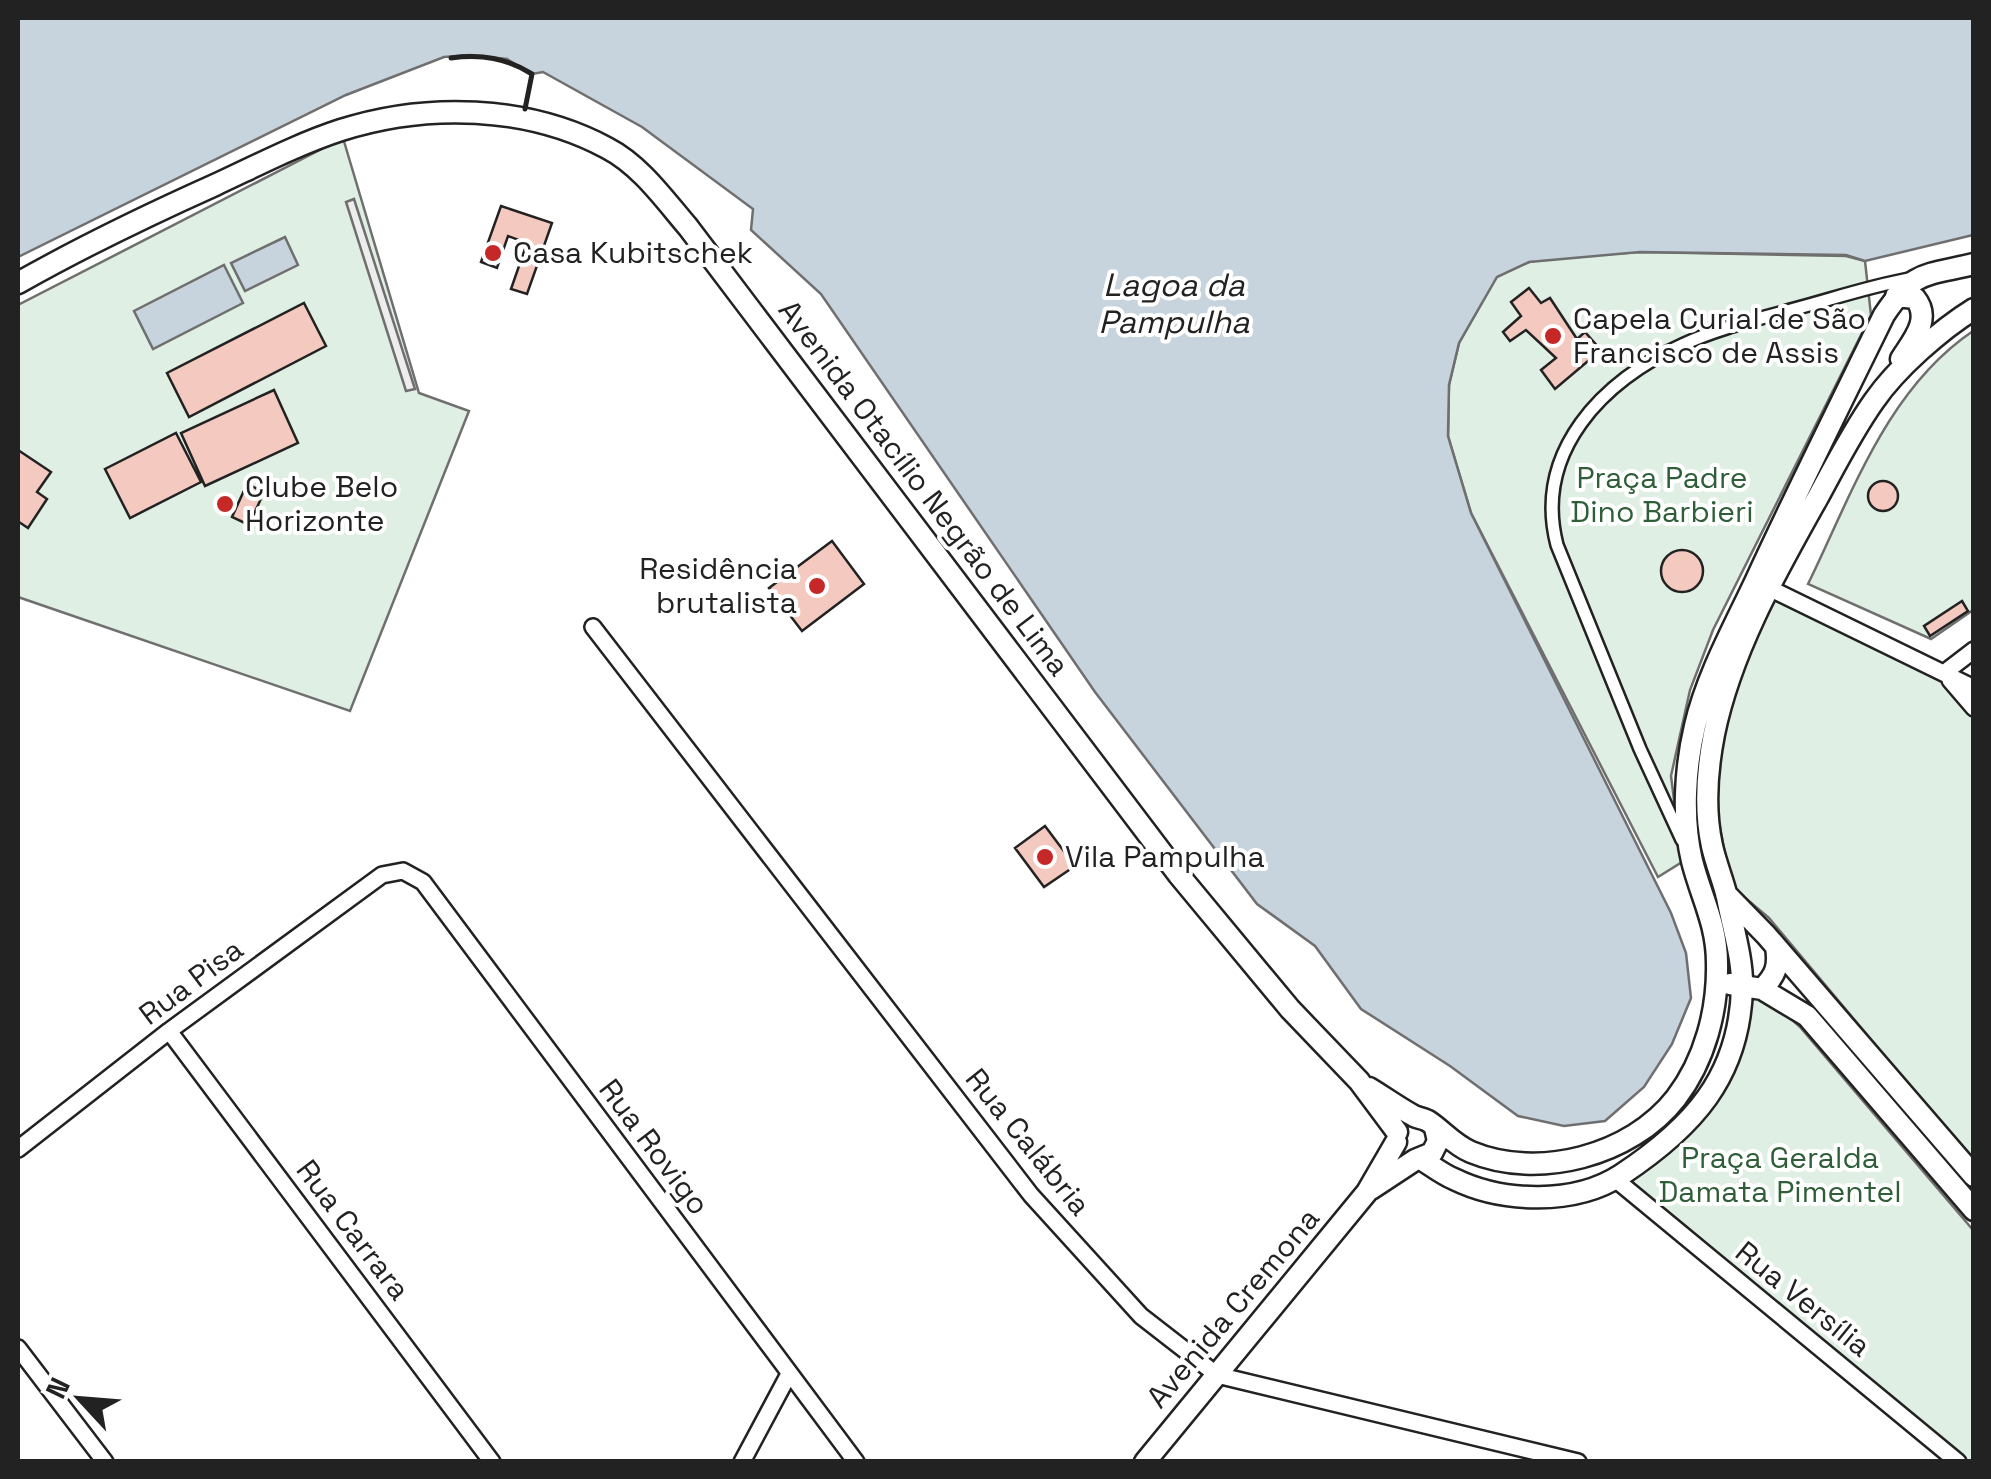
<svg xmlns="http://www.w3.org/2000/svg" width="1991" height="1479" viewBox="0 0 1991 1479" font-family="'Space Grotesk',sans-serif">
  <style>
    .green { fill: #e0efe3; stroke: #6f6f6f; stroke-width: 2.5 }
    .parking { fill: #ededed; stroke: #6f6f6f; stroke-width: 2.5 }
    .water { fill: #c7d3dd; stroke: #6f6f6f; stroke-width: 2.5 }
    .building { fill: #f3c9c0; stroke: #222; stroke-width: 2.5 }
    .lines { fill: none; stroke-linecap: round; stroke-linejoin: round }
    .pedestrian-casing { stroke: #222; stroke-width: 16 }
    .minor-casing { stroke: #222; stroke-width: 20 }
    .tertiary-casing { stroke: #222; stroke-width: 25 }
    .pedestrian { stroke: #fff; stroke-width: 11 }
    .minor { stroke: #fff; stroke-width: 15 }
    .tertiary { stroke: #fff; stroke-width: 20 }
    .wall { stroke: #222; stroke-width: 5 }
    .poi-dot { fill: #c62828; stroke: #fff; stroke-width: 4 }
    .labels { text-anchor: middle; stroke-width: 8; stroke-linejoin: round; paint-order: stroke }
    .poi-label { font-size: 30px; fill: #222; stroke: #fff; text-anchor: start }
    .park-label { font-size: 30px; fill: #2f5e38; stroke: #fff }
    .street-label { font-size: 30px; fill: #222; stroke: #fff }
    .water-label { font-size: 32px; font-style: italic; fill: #222; stroke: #fff }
  </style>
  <rect width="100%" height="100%" fill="#fff"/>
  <!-- green -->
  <path class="green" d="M343,138L419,393L469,411L350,711L18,597V305Z
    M1640,252L1846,256L1865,261L1871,315L1713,630L1690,690L1671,776L1682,862L1658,877L1471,513L1448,436L1449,385L1459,343L1497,276L1529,262L1550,258Z
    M1973,331V610L1931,639L1808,584C1852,494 1887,389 1973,331Z
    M1766,592L1939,677L1973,718V1161L1769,918L1731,886L1710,774Z
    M1744,986L1762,992L1800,1027L1973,1230V1461H1968L1608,1180L1656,1151L1718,1070Z"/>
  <!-- parking -->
  <path class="parking" d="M354,199L415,389L406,391L346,202Z"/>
  <!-- water -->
  <path class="water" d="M18,18H1973V235L1865,261L1846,255L1640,252L1529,262L1497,277L1459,343L1449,385L1448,436L1471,513L1671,913L1686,953L1691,998L1672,1044L1644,1087L1605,1121L1564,1126L1518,1116L1450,1066L1361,1009L1315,946L1257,904L1095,692L821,294L751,230L753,209L642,127L543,72L532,74L507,59L470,55L444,57L346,95L18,257Z
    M285,237L298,265L245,291L231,263Z
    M224,265L243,303L153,349L134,311Z"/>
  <!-- building -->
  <path class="building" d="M501,206L552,223L527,294L511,289L527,243L508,236L497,268L481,262Z
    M1529,288L1541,303L1550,298L1577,339L1585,332L1601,350L1555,389L1541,370L1556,358L1526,330L1510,341L1503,332L1521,316L1511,302Z
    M304,303L326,346L189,417L167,373Z
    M274,390L298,443L205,486L181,433Z
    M176,433L201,482L130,518L105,469Z
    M18,450L51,472L37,492L47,499L28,528L19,522L18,524Z
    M1868 496a15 15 0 1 1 30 0a15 15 0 1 1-30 0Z
    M247,484L264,492L249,525L232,517Z
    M832,541L864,584L802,631L769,588Z
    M1661 571a21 21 0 1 1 42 0a21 21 0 1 1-42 0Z
    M1962,601L1968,611L1930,636L1924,626Z
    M1045,826L1075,866L1044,887L1015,848Z"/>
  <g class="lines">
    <!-- pedestrian casing -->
    <g class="pedestrian-casing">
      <path id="pedestrian" d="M1682,840L1640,749L1557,545C1533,452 1603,380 1682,345C1718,328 1759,319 1798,308C1835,298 1871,286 1909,279"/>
    </g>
    <!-- minor casing -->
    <g class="minor-casing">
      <path id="minor" d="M1771,589L1974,688
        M593,627L1031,1195L1141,1316L1217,1375L1578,1462
        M1944,673L1974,650
        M1950,680L1974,708
        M169,1031L492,1462
        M18,1149L169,1031L382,875L403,871L423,882L856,1462
        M1615,1179L1958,1462
        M18,1348L105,1462
        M742,1462L789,1374"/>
    </g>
    <!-- tertiary casing -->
    <g class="tertiary-casing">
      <path id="tertiary" d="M18,283C82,247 148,215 215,185C256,166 298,144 341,130C426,103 527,105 607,148C640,165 664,199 688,227L1178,874L1290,1009L1359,1081L1397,1132
        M1896,296L1915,298C1932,319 1913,340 1901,359
        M1726,894L1766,935L1974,1176
        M1730,984L1762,989L1807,1016L1974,1210
        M1762,989C1776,975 1779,966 1776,947
        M1369,1088C1384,1097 1399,1108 1414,1116C1418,1118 1425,1119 1428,1121C1442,1130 1454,1145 1471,1152C1538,1180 1631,1156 1676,1098C1705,1060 1718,1010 1717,963C1717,924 1701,897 1692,861C1682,819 1685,768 1695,726C1707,675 1734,627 1756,580C1797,491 1841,403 1884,315C1914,270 1924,276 1974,264
        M1421,1159C1432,1166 1442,1174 1454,1179C1503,1203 1575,1205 1621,1175C1692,1128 1740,1077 1742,987C1743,959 1732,925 1727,897C1723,880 1716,864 1712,846C1704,810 1707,770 1714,734C1731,651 1776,572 1817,499C1835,466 1852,432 1874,401C1896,369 1940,330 1974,309
        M1371,1189L1415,1160L1432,1153L1438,1141L1435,1128
        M1145,1462L1367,1192L1396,1142"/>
    </g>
    <!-- pedestrian -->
    <use href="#pedestrian" class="pedestrian"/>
    <!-- minor -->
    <use href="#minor" class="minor"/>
    <!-- tertiary -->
    <use href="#tertiary" class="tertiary"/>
    <!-- wall -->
    <path class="wall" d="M451,58C482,54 506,58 532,74L525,109"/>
  </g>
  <!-- markers -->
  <g class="poi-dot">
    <circle cx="493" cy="253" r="10"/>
    <circle cx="1553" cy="336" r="10"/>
    <circle cx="225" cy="504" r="10"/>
    <circle cx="817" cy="586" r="10"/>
    <circle cx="1045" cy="857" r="10"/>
  </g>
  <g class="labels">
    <!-- poi labels -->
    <g class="poi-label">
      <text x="513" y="263">Casa Kubitschek</text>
      <text x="1573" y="329">Capela Curial de São<tspan x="1573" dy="34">Francisco de Assis</tspan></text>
      <text x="245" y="497">Clube Belo<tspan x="245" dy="34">Horizonte</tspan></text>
      <text x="797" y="579" text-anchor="end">Residência<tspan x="797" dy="34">brutalista</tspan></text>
      <text x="1065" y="867">Vila Pampulha</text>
    </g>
    <!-- park labels -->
    <g class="park-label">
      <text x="1662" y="488">Praça Padre<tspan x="1662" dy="34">Dino Barbieri</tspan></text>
      <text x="1780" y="1168">Praça Geralda<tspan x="1780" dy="34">Damata Pimentel</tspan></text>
    </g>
    <!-- street labels -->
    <g class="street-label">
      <text transform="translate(924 488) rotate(53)" y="10">Avenida Otacílio Negrão de Lima</text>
      <text transform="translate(191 982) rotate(-37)" y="10">Rua Pisa</text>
      <text transform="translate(1028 1142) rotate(51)" y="10">Rua Calábria</text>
      <text transform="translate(654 1147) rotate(53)" y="10">Rua Rovigo</text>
      <text transform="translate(353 1230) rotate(53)" y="10">Rua Carrara</text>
      <text transform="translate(1803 1299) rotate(39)" y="10">Rua Versília</text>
      <text transform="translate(1233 1308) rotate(-50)" y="10">Avenida Cremona</text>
    </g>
    <!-- water labels -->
    <g class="water-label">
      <text x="1174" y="296">Lagoa da<tspan x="1174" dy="37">Pampulha</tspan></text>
    </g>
  </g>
  <!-- border -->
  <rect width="1991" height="1479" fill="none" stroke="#222222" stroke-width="40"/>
  <!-- north arrow -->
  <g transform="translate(80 1399) rotate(296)" stroke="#ffffff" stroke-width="8" paint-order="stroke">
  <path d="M0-8L18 38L0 25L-18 38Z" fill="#222222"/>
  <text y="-15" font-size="28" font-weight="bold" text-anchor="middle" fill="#222222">N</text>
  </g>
</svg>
